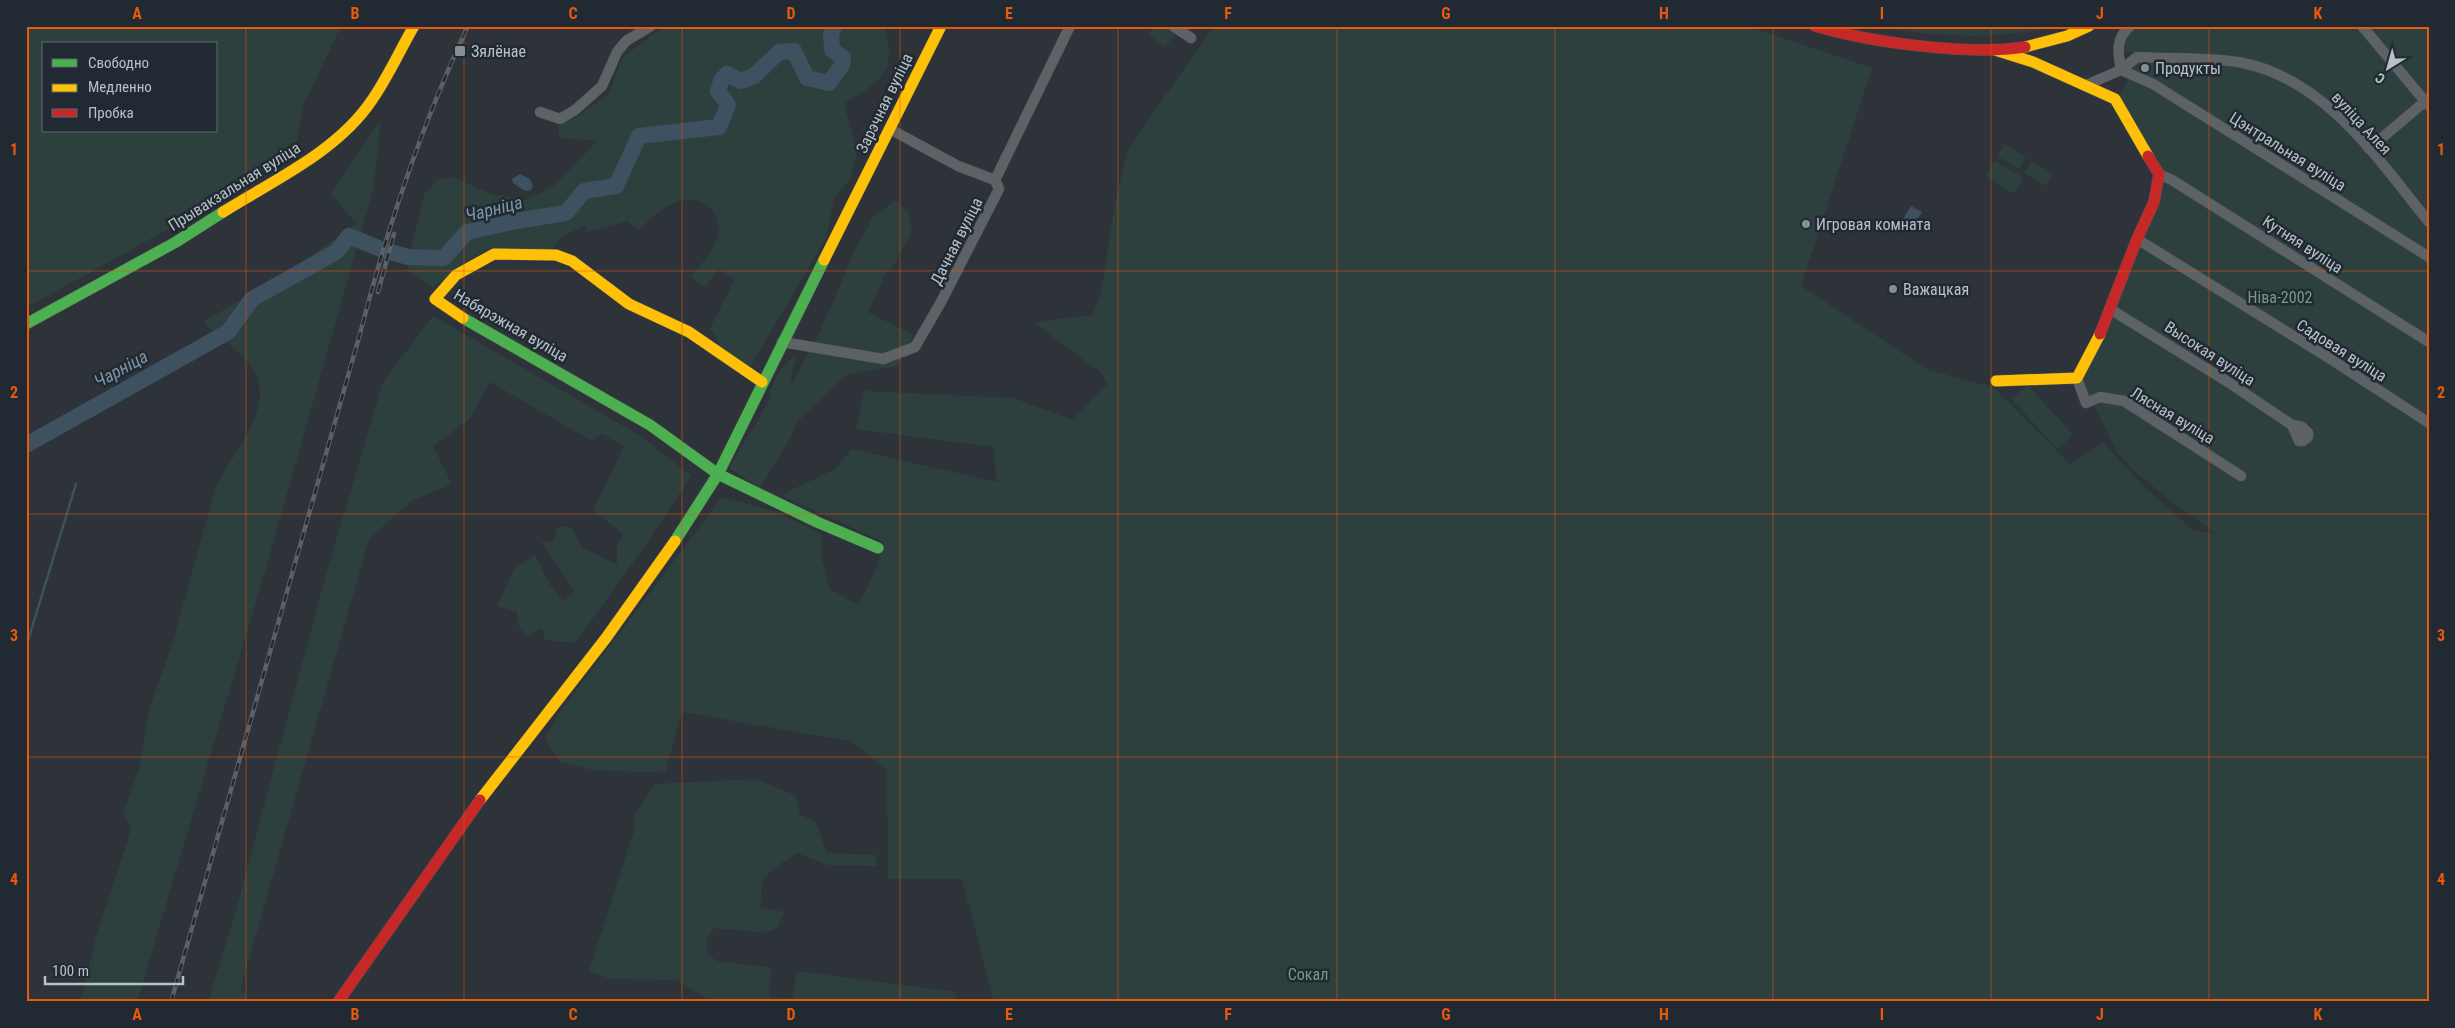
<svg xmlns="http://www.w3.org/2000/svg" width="2455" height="1028" viewBox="0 0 2455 1028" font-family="'Roboto Condensed',sans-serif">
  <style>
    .green { fill: #2d403e; fill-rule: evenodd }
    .water { fill: #3e5160 }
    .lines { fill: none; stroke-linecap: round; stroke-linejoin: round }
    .stream { stroke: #3e5160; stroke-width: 2.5 }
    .river { stroke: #3e5160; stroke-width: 16 }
    .street-casing { stroke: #4b4f53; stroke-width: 11 }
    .fast-casing { stroke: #4b4f53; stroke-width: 12 }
    .slow-casing { stroke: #4b4f53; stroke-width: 12 }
    .jam-casing { stroke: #4b4f53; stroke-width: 12 }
    .street { stroke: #5d6266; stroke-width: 10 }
    .fast { stroke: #4caf50; stroke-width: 11 }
    .slow { stroke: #ffc107; stroke-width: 11 }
    .jam { stroke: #c62828; stroke-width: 11 }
    .rail-casing { stroke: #5b6064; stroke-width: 4.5 }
    .rail { stroke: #212a32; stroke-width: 2.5; stroke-dasharray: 8; stroke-linecap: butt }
    .grid { fill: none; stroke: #e8590c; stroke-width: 1; stroke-opacity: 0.55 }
    .poi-dot { fill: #878f96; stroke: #212a32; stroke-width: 2 }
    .labels { text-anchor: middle; stroke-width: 5; stroke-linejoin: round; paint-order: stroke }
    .poi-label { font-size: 16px; fill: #b8c0c8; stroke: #212a32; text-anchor: start }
    .street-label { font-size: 16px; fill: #b8c0c8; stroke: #212a32 }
    .park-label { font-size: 16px; fill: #799b7d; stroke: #212a32 }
    .water-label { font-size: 18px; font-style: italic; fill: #7d95a7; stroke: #212a32 }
    .neatline { fill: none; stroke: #e8590c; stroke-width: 2 }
    .grid-label { font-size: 16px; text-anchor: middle; font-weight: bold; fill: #e8590c }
  </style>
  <rect width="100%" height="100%" fill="#2d3338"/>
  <!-- green -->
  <path class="green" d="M26,26H341L303,106L295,152L170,228L26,308ZM44,44H216V131H44Z
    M664,26H885C896,78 883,77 844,104L857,150L851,178L834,198L826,238L749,369L724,352L710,328L735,279L718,269L705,287L691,277C699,266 711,254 716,242C725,218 709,196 683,200C666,203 650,219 638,231L628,221L587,232L586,225L561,237L549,252L490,248L461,265L433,288L409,271L407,264L425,193L438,179L452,177L492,194L526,200L554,186L597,141L559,138L558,126L581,114L609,94L622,58Z
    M1155,26H1183L1165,47L1148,34Z
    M1214,26H1747L1872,68L1801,286L1928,370L1993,387L2070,464L2103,442L2143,486L2193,530L2217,534L2177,506L2134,471L2118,454L2081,379L2166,177L2119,96L2129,78L2137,52H2122L2121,40L2137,26H2429V1002H994L962,879H888L887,770L850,741L682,712L665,773L593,770L560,762L545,738L560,712L722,497L777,512L822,534L821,555L830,589L858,605L875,573L884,542L781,495L835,469L852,449L997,482L993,447L856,429L864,391L1014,398L1073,420L1107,384L1100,372L1033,322L1093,315L1101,292L1115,203L1128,149Z
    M1877,26H2058C1999,40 1936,38 1877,26Z
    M381,119L373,190L270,554L137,1002H80L97,934L132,827L123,815L140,765L149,710L173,642L216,486C233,451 279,407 251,366C242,353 216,334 203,322L282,275L357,224L331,194Z
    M2004,144L2026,157L2019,169L1997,156Z
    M1994,160L2024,178L2014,194L1985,176Z
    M2031,161L2053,174L2046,186L2024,173Z
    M896,200L908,212L912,231L892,268L887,271L868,312L914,335L898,366L846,375L797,422L791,437L760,488L729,468L769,401C770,384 782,364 797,356L793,368L790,387L824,323L857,245L874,216Z
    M433,316L641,436L691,476L645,546L575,643L545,640L542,628L527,635L519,627L517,612L497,606L514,569L535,555L550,585L563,602L574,590L541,542H553L557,527H571L582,547L617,565V546L623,534L593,510L624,446L601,433L592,441L490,382L470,419L433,446L452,484L411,501L369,539L241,987L250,1002H208L234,917L327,571L383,382Z
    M2028,385L2073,435L2057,449L2012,399Z
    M755,779L795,795L800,814L816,823L827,853L876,855L877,866L828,865L797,853L773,869L762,880L760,908L784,912L778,928L764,933L714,928L707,939V952L716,961L771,968L769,997L792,998L797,971L956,992L955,1002H707L708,1000L677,980L610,979L589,971L634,831L635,815L654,784Z"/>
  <!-- water -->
  <path class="water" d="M520,174L530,179L533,186L531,190L525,191L513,183L512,179Z
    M1911,206L1922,212L1910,231L1900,224Z"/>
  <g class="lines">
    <!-- stream -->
    <path class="stream" d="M26,647L76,484"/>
    <!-- river -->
    <path class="river" d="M26,445L228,332L252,299L336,252L349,236L383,250L408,257L444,258L467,232L516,221L566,213L584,191L616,186L639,136L719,127L728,105L718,91L721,81L727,74L741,81L754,76L779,52L794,51L807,78L829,83L842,65L843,58L832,50L831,35L834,26"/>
    <!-- street casing -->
    <g class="street-casing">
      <path id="street" d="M1173,26L1191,38
        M2130,26C2115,39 2118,52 2121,70L2153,84L2429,257
        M2362,26L2429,106
        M2086,85L2121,70L2137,57C2169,59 2212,57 2243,63C2327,80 2378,160 2429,222
        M540,112L560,119L575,110L602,86L617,52L626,41L651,26
        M890,129L958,166L995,180
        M2369,149L2429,98
        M2159,174L2172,180L2429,342
        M2137,239L2329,358L2429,423
        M2110,309L2228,382L2292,425L2299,441H2303L2308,437V433L2302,427L2292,425
        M782,342L883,359L915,347L941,302L999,189L995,180L1070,26
        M2077,378L2086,403L2100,397L2124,401L2241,476"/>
    </g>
    <!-- fast casing -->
    <g class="fast-casing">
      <path id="fast" d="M463,318L650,425L718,474L817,522L878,548
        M26,324L176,242L223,212
        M675,541L718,474L824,260"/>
    </g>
    <!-- slow casing -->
    <g class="slow-casing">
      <path id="slow" d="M2025,47L2067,36L2089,26
        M1995,50L2033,62L2115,99L2148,156
        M223,212C274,180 338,151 372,100C388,77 400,50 414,26
        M824,260L941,26
        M463,318L435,299L456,275L494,254L556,255L572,261L629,304L689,332L762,382
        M1996,381L2077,378L2100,334
        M480,800L606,638L675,541"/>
    </g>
    <!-- jam casing -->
    <g class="jam-casing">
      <path id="jam" d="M1815,26C1869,42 1969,56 2025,47
        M2100,334L2137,239L2154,202L2159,174L2148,156
        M338,1002L480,800"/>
    </g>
    <!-- street -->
    <use href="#street" class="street"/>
    <!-- fast -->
    <use href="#fast" class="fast"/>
    <!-- slow -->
    <use href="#slow" class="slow"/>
    <!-- jam -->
    <use href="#jam" class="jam"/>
    <!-- rail casing -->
    <g class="rail-casing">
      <path id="rail" d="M378,292L394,234
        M171,1002L361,330C388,225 422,124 468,26"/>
    </g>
    <!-- rail -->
    <use href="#rail" class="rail"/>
  </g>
  <!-- grid -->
  <path class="grid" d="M246,26V1002M464,26V1002M682,26V1002M900,26V1002M1118,26V1002M1337,26V1002M1555,26V1002M1773,26V1002M1991,26V1002M2209,26V1002M26,271H2429M26,514H2429M26,757H2429"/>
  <!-- markers -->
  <g class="poi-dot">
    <rect x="454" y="45" width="12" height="12" rx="2.5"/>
    <circle cx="2145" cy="68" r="5"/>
    <circle cx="1806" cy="224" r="5"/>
    <circle cx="1893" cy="289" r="5"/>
  </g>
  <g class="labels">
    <!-- poi labels -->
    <g class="poi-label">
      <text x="471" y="57">Зялёнае</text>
      <text x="2155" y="74">Продукты</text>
      <text x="1816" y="230">Игровая комната</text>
      <text x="1903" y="295">Важацкая</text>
    </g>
    <!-- street labels -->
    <g class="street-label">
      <text transform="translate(884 103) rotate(-64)" y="6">Зарэчная вуліца</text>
      <text transform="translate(2362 123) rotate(47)" y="6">вуліца Алея</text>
      <text transform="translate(2288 151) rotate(32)" y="6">Цэнтральная вуліца</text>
      <text transform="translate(234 186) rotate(-32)" y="6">Прывакзальная вуліца</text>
      <text transform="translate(956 241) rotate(-63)" y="6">Дачная вуліца</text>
      <text transform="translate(2303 244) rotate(33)" y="6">Кутняя вуліца</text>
      <text transform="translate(511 325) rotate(30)" y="6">Набярэжная вуліца</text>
      <text transform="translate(2342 350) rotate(32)" y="6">Садовая вуліца</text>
      <text transform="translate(2210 353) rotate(33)" y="6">Высокая вуліца</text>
      <text transform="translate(2173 415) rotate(31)" y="6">Лясная вуліца</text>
    </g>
    <!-- park labels -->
    <g class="park-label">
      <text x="2280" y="303">Ніва-2002</text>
      <text x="1308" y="980">Сокал</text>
    </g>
    <!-- water labels -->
    <g class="water-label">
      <text transform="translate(494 209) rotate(-14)" y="6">Чарніца</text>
      <text transform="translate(121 369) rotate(-29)" y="6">Чарніца</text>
    </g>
  </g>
  <!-- border -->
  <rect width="2455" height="1028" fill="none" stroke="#212a32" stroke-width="55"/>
  <!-- legend -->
  <rect x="42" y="42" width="175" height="90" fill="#212a32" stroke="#5d666e"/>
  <rect x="52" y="59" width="25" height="8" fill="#4caf50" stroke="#5d666e"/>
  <text x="88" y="68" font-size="15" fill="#b8c0c8">Свободно</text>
  <rect x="52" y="84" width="25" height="8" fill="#ffc107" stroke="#5d666e"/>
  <text x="88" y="92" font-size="15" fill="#b8c0c8">Медленно</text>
  <rect x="52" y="109" width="25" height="8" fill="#c62828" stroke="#5d666e"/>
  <text x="88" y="118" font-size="15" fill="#b8c0c8">Пробка</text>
  <!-- north arrow -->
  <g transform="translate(2388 68) rotate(217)" stroke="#212a32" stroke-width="4" paint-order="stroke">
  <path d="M0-4L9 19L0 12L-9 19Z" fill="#b8c0c8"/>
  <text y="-8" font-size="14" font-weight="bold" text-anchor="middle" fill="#b8c0c8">С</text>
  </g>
  <!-- scale -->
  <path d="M45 976v8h138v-8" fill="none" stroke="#b8c0c8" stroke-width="2.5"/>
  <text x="52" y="976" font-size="15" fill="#b8c0c8" stroke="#212a32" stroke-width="4" paint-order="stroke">100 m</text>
  <rect x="28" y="28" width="2400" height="972" class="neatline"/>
  <g class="grid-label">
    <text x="137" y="19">A</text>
    <text x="355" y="19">B</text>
    <text x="573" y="19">C</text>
    <text x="791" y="19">D</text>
    <text x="1009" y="19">E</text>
    <text x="1228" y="19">F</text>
    <text x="1446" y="19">G</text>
    <text x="1664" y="19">H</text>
    <text x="1882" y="19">I</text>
    <text x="2100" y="19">J</text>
    <text x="2318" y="19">K</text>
    <text x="14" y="155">1</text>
    <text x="2441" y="155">1</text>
    <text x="14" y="398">2</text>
    <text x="2441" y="398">2</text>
    <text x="14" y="641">3</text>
    <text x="2441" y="641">3</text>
    <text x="14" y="885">4</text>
    <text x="2441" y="885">4</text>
    <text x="137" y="1020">A</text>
    <text x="355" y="1020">B</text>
    <text x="573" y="1020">C</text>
    <text x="791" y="1020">D</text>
    <text x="1009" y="1020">E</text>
    <text x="1228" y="1020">F</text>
    <text x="1446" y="1020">G</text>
    <text x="1664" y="1020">H</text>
    <text x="1882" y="1020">I</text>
    <text x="2100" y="1020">J</text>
    <text x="2318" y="1020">K</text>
  </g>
</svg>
